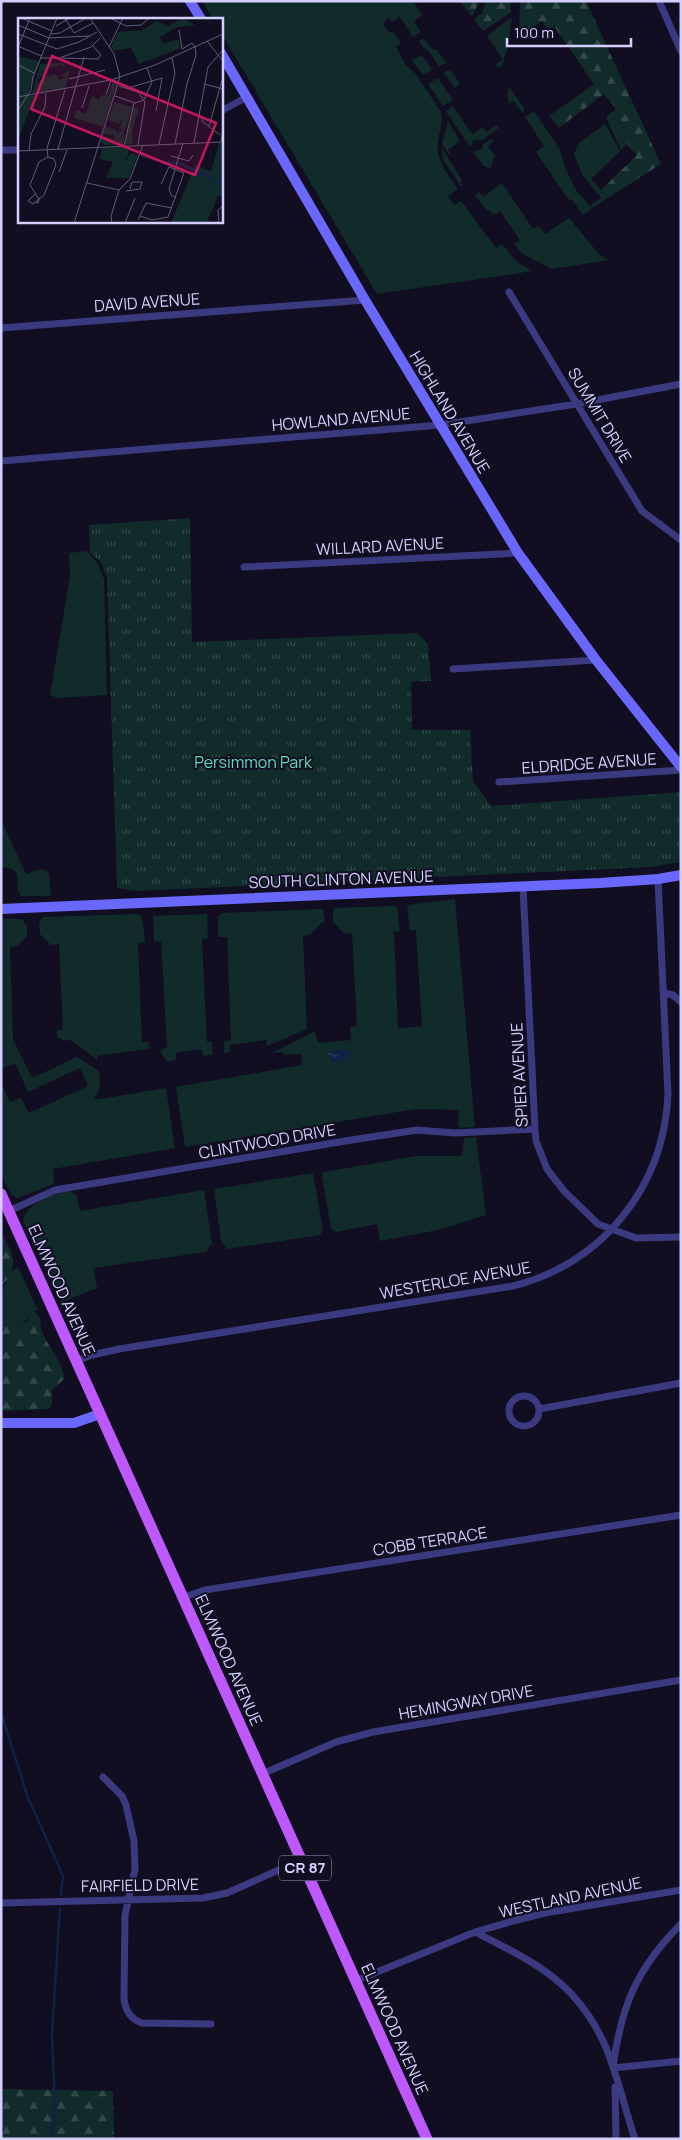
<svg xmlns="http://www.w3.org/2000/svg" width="682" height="2140" viewBox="0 0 682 2140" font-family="Manrope,sans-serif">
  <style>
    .green { fill: #112b2a }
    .forest { fill: url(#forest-firs) }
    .park { fill: url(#park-tufts) }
    .water { fill: url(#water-ripples) }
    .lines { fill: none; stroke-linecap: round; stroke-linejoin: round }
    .stream { stroke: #0d2446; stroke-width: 2.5 }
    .street { stroke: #3b3a80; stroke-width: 7 }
    .secondary { stroke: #6a68fc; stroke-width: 10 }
    .primary { stroke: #bc58fc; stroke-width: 11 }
    .labels { text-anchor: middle; stroke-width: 4; stroke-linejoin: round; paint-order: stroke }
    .shield { fill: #110e21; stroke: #9a95bc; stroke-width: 1 }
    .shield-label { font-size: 15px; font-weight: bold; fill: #d4cffe }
    .street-label { font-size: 16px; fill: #d4cffe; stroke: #110e21 }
    .park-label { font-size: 16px; fill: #5dddbb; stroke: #110e21 }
    .inset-river { fill: none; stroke: #0d2446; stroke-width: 2.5 }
    .inset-road { fill: none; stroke: #5f5b79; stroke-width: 1 }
    .view { fill: #c2185b; fill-opacity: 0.15; stroke: #c2185b; stroke-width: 2.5 }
    .inset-edge { fill: none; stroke: #d4cffe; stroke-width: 2.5 }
  </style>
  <defs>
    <pattern id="forest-firs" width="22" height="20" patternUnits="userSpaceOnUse" patternTransform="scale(1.25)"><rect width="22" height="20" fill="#112b2a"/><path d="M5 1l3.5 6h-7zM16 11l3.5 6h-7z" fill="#33494a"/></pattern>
    <pattern id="park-tufts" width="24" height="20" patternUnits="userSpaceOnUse" patternTransform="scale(1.25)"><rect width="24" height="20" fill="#112b2a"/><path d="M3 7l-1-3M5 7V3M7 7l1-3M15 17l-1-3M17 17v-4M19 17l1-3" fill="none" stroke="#33494a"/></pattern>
    <pattern id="water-ripples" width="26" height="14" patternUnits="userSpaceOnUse" patternTransform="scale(1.25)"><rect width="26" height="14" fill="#0d2446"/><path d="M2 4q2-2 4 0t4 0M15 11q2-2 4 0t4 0" fill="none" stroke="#2f4362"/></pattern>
  </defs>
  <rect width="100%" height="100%" fill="#110e21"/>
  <!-- green -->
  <path class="green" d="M202,1H413L422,15L414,21L421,32L413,37L400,17L392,22L389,18L383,23L389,33L393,31L401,43L396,47L405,64L416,74L441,112C443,122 440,130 438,140C435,160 447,173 458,189L448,196L454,205L461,201L496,248L502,244L517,262L533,271L377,294L221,33V19H213Z
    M512,17L508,46L502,66L498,67L495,65L503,59L487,36Z
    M424,38L433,50L436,49L446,63L439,66L428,50L424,48L419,41Z
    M422,55L432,70L423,75L412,60Z
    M450,69L460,84L455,88L444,73Z
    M438,78L453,100L443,106L428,84Z
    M509,87L525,109L522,113L514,101L509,104L507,95Z
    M453,106L472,134L483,127L486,132L497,125L499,128L482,140H474L470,147L446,111Z
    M616,109L627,144L621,150L606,117Z
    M534,111L559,148L566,170L577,192L590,206L595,202L597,205L583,215L572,200L568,199L536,152L544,146L525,117Z
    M448,121L460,141L448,150L451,155L450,156L442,144Z
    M605,124L620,151L591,179L601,190V198L582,174L574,154L579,143Z
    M492,139L494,141L488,146L495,156L490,168L484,166L473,152L482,149L483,144Z
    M442,148L462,180L460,182L463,185L461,186L443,160Z
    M502,183L533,229L539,226L545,234L569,218L599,254L609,260L552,269L523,254L514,244L520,240L500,211L494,215L489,210L487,211L475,195L479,192L483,197Z
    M87,551L98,564L104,579L107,695L57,698L50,695L70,576L69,553Z
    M1,820L26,874L40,869L46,870L49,874L51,896H21C11,883 28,869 1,867Z
    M455,899L475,1127L460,1128L458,1124L459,1110L416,1109L185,1147L176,1087L302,1065L301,1054L284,1055L283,1052L272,1053L315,1031L318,1043L351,1040L350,1027L357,1026L352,934L344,933L333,922V911L335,908L395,906L397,908L400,931L394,932L398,1029L422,1026L416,930H410L407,907L409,905Z
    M323,909L325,922L321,923L310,935L303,936L307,1029L267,1046L266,1040L230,1045V1052L224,1053V1042L231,1040L227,937H218V916L222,913Z
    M139,914L143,922L145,942L138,943L142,1042H149V1049L97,1056V1060L69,1039L65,1041L57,1037V1031L63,1029L59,944L51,945L40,934L39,924L43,917Z
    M207,914L208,938L202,939L207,1042H212L213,1054L203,1056L201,1049L176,1053V1060L167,1062L160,1051L167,1047L161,941L154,942L153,916Z
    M1,919H22L27,926V936L18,946L10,947L13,1039L32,1078L77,1057L99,1071L100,1087L94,1100L166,1088L175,1148L53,1169L54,1184L17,1198L10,1193L1,1173V1083L10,1102L21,1098L29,1113L88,1086L80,1068L28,1092L15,1063L1,1069Z
    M476,1137L486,1215L438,1230L380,1241L377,1224L336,1232L331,1229L322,1176L324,1172L416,1156H462L464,1138Z
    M313,1173L323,1230L320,1235L227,1249L221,1241L214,1189Z
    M68,1190L77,1196L80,1211L204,1190L212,1244L206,1252L94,1268L97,1288L62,1302L23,1221C27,1203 52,1194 68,1190Z
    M18,1267L38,1310L31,1312C24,1328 16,1324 1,1325C1,1305 0,1277 18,1267Z"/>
  <!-- forest -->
  <path class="forest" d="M459,1H480L472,16Z
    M486,1H510L511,12L483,31L474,19L482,13Z
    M520,1H586L661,164L597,205L595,202L601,198V190L637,155L627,144L616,109L604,94L559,128L549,116L594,84L554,26L548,30L542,21L519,37Z
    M1,1233C13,1253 21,1267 1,1286Z
    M34,1311L39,1316C41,1321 40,1327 42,1332C47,1345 66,1367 64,1379L52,1390V1404L49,1409L1,1411V1325L21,1324L28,1321L29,1314Z
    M4,2089L113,2091L114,2139H1V2090Z"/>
  <!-- park -->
  <path class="park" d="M190,518L192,642L418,633L428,644L431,681L411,682L412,730H470L473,781L491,806L681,792V862L650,867L136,891L117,888L107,577L100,561L90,553L89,525Z"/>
  <!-- water -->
  <path class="water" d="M337,1050H350L348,1060L332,1062L327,1053Z"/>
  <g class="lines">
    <!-- stream -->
    <path class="stream" d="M1,1712L27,1795L63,1876L61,1895
      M51,2139L55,2109L52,2034L60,1908"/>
    <!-- street -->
    <path class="street" d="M659,1L681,51
      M221,111L247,97
      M1,150H19
      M509,292L642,511L681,540
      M1,328L365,300
      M1,461L440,425L576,404L681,384
      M244,567L518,553
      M453,669L596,660
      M499,782L681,770
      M523,887L535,1129L536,1141L547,1169L564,1191L598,1224L636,1238L681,1237
      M664,993L673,995L681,1002
      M9,1211L55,1190L345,1141L417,1130L455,1133L535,1129
      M76,1361L92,1355L119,1349L513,1286C603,1263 664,1187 668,1094L658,879
      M509 1411a15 15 0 1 1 30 0a15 15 0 1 1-30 0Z
      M539,1409L681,1383
      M184,1597L205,1590L681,1515
      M262,1774L336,1742L373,1732L681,1680
      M103,1777L122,1796L126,1805L134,1841L135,1869L125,1915L124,1998C125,2010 130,2019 142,2023L211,2024
      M1,1903L203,1898L227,1893L301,1860
      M475,1932C532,1961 574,1980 603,2041C617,2071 624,2107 635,2139
      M355,1981L475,1932L517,1920L545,1913L681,1890
      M613,2067C621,2006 637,1968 681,1924
      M613,2068L681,2061
      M615,2087L616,2139"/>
    <!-- secondary -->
    <path class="secondary" d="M190,1L201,19
      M221,53L365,300L518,553L596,660L681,767
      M1,909L600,883L658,879L681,875
      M1,1423H74L100,1414"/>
    <!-- primary -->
    <path class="primary" d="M1,1194L427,2139"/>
  </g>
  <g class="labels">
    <!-- shield labels -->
    <rect class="shield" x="279" y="1855.5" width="52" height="25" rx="4"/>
    <g class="shield-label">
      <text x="305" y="1873">CR 87</text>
    </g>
    <!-- street labels -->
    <g class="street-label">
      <text transform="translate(147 302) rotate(-4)" y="6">DAVID AVENUE</text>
      <text transform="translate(450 412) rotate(59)" y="6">HIGHLAND AVENUE</text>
      <text transform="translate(600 415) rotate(59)" y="6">SUMMIT DRIVE</text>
      <text transform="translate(341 419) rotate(-5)" y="6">HOWLAND AVENUE</text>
      <text transform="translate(380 546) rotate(-3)" y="6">WILLARD AVENUE</text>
      <text transform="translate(589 763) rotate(-4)" y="6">ELDRIDGE AVENUE</text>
      <text transform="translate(341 879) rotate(-2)" y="6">SOUTH CLINTON AVENUE</text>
      <text transform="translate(519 1075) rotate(-93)" y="6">SPIER AVENUE</text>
      <text transform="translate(267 1141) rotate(-10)" y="6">CLINTWOOD DRIVE</text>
      <text transform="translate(455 1280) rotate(-10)" y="6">WESTERLOE AVENUE</text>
      <text transform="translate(62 1290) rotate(66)" y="6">ELMWOOD AVENUE</text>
      <text transform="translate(430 1541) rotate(-9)" y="6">COBB TERRACE</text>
      <text transform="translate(229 1660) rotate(66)" y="6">ELMWOOD AVENUE</text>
      <text transform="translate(466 1702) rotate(-10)" y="6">HEMINGWAY DRIVE</text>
      <text transform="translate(140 1885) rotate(-1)" y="6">FAIRFIELD DRIVE</text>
      <text transform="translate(570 1897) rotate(-12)" y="6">WESTLAND AVENUE</text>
      <text transform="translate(395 2029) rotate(66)" y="6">ELMWOOD AVENUE</text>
    </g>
    <!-- park labels -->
    <g class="park-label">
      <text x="253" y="768">Persimmon Park</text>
    </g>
  </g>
  <!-- overview -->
  <g transform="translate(18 18)">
    <rect width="205" height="205" fill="#110e21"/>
    <path d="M52,52L47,71L12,76L25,59L38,56L42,62L48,59L42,58ZM96,84L114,89L107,112L102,111L104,100L101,106L90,102ZM115,89L121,91L114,113L115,126L107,127ZM87,108L98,112L100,117L101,112L106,113L105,127H87L82,122L84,117L97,122L96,117L85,116Z" fill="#112b2a"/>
    <path d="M164,0L177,7L159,9L142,19L145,26L161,21L162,30L150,35L121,46L113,30L96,33L93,29L100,14L125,12L138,3L151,8ZM46,45L47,51L44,47H39V52L37,48L28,51L30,55L20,61L19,69H16L22,46ZM201,125H205V178H200L190,202L195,205H153L177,147L193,153Z" fill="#112b2a"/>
    <path d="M0,38L21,43L9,78L17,77L0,122ZM100,61L85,109L56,100L58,92L68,96L74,78L81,82L83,77L90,78L95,63ZM107,129L111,134L107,144L113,135L120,137L111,160H88L95,144L81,141L85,130Z" fill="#112b2a"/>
    <path class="inset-river" d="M123,137L138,142M142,144L160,145M161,145L205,166"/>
    <path class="inset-road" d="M3,0L34,13M47,0L56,15L75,5M92,0L108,8L123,7L131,0M0,7L31,20L71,18M38,8L52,0M161,12L164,31L174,25L177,29M0,16L39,31L61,24L79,14M33,16L42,15L68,0M189,23L205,43M0,28L23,38M0,29L12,0M91,29L105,0M23,40H41L73,29L82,20M44,40L80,41L83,37L75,28M0,47L16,55M51,61L87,52M186,66L205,71M101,68L120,74L127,84L120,127M110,70L144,60L138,93M88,77L93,62M97,78L117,85L126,82L134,64L129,50M0,79L93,62L137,47L205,16M64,90L71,68M0,92L13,72L15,59L39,0M181,95L185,104L202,117M191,108L205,59M203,124L205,109M176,125L190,49L205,32M141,126L157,55L154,40M157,126L169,66L178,37L177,29M106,128L116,85M40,131L66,39M11,132L13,116L27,89L28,75M0,133L205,124M153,138L171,143L175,137M30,139L36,141L38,147L26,177L21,181L12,167L21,144ZM30,139L29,130L47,72M41,154L49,132M69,165L101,172M108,173L122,171L124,164H114L112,171M17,176L10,183L15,186L21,181L20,185L17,184M158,180L153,177L151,171L165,125M122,198L134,202L150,199L166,155L151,149L143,166M120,202L128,185L154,190M56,205L102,59L96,36L72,0M94,205L93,198L101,172L112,161L125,127M107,205L117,180M201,205L200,192L205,188"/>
    <path class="view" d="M34,38L198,105L177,157L13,91Z"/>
    <rect width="205" height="205" class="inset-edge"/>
  </g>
  <!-- border -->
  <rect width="682" height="2140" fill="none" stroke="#d4cffe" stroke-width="5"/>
  <!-- scale -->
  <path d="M507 38v8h124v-8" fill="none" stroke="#d4cffe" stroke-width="2.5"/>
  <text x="514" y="38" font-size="15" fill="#d4cffe" stroke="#110e21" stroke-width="4" paint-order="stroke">100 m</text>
</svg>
